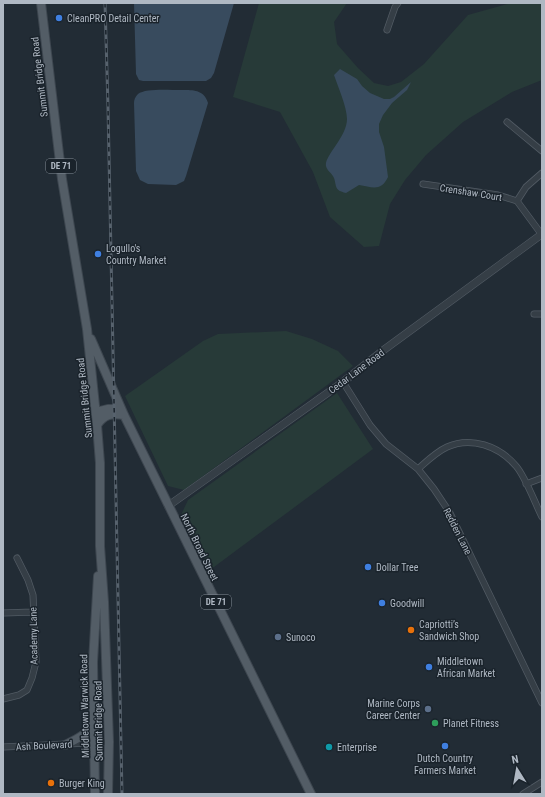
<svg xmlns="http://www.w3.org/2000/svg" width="545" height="797" viewBox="0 0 545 797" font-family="'Roboto Condensed',sans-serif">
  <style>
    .green { fill: #273a38 }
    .water { fill: #384b5e }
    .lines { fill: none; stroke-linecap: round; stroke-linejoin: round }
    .minor-casing { stroke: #525b64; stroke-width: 7 }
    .tertiary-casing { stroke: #525b64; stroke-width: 8 }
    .primary-casing { stroke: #3e4750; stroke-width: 10 }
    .minor { stroke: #353e46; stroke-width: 5.5 }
    .tertiary { stroke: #353e46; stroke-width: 7 }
    .primary { stroke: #535d66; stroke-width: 8 }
    .rail-casing { stroke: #57626d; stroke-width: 3 }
    .rail { stroke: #1a232b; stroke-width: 1.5; stroke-dasharray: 4.5; stroke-linecap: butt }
    .shop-dot { fill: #3f7fe0; stroke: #1a232b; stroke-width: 1.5 }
    .food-dot { fill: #e8710a; stroke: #1a232b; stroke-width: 1.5 }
    .service-dot { fill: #5c6f8a; stroke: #1a232b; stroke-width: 1.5 }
    .leisure-dot { fill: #2e9e5b; stroke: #1a232b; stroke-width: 1.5 }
    .culture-dot { fill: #0f9aa8; stroke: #1a232b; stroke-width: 1.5 }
    .labels { text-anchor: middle; stroke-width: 3; stroke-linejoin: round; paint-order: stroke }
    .shield { fill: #1a232b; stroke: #828b95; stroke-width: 1 }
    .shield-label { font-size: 9px; font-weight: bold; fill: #afb8c3 }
    .poi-label { font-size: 10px; fill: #afb8c3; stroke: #1a232b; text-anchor: start }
    .street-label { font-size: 10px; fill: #afb8c3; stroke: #1a232b }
  </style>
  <rect width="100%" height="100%" fill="#222c35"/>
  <!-- green -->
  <path class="green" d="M259,3H347L334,22L337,44L358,68L374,83L388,86L401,82L424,64L468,15L511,3H542V80L512,92L463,122L426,155L405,180L390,204L379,246L364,247L330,217L313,172L280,112L233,97Z
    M286,331L312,339L338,351L353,366L184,490L168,486L125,396L203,341L218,334Z
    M337,393L373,449L210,570L181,515L188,500Z"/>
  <!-- water -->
  <path class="water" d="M134,3H234L214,73L211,78L206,81H143L139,80L136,74Z
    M340,69L357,79L362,86L370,93L384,99H390L394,97L411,82L407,90L392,103L383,115L379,124V132L384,147L388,177C381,192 372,187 359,185L346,193C334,190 337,187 334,178C332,173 327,171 326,166C324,156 347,137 347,119C347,107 338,87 334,75Z
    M180,90C192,90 204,89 208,103L186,176L184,181L176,185L148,184L140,180L136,171L134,103C134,100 135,97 138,94C145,88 170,90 180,90Z"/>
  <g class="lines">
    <!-- minor casing -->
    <g class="minor-casing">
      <path id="minor" d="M387,30L395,7L398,3
        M507,122L542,151
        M542,173L526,187L517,201L542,235
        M423,184L498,195L517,201
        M534,314H542
        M343,382L370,425L386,444L418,469L434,489L450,513L542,703
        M418,469C427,461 436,452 447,447C471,436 499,446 516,466C525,476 535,503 542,517
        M526,484L542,478
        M3,613L33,612
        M3,699L19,695L27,690L32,678L36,662L33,595L28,580L17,558
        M3,747L109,742
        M523,794L542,782"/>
    </g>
    <!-- tertiary casing -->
    <g class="tertiary-casing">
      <path id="tertiary" d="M168,506L343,382L385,349L542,234"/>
    </g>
    <!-- primary casing -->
    <g class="primary-casing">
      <path id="primary" d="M41,3L62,179L87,329L97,425L100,463V546L104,602L109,742L108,794
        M91,339L124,415L311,794
        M96,412L108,409H121
        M97,425C104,414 112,413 124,415
        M65,745C77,739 88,734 94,722
        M95,794L93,662L98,576"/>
    </g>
    <!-- minor -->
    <use href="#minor" class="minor"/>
    <!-- tertiary -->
    <use href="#tertiary" class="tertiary"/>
    <!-- primary -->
    <use href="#primary" class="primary"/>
    <!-- rail casing -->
    <g class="rail-casing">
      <path id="rail" d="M105,3L108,107L122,794"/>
    </g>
    <!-- rail -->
    <use href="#rail" class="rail"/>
  </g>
  <!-- markers -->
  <g class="shop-dot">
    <circle cx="59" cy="18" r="4"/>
    <circle cx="98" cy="254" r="4"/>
    <circle cx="368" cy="567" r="4"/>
    <circle cx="382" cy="603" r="4"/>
    <circle cx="429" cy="667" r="4"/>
    <circle cx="445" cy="746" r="4"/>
  </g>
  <g class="food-dot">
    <circle cx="411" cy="630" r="4"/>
    <circle cx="51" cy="783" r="4"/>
  </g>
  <g class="service-dot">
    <circle cx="278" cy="637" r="4"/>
    <circle cx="428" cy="709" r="4"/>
  </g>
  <circle class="leisure-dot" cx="435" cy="723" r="4"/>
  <circle class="culture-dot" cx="329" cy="747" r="4"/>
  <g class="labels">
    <!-- shield labels -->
    <g class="shield">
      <rect x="46" y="159" width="30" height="14" rx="3"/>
      <rect x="201" y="595" width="30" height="14" rx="3"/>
    </g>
    <g class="shield-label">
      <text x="61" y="169">DE 71</text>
      <text x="216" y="605">DE 71</text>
    </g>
    <!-- poi labels -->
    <g class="poi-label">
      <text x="67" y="22">CleanPRO Detail Center</text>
      <text x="106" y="252">Logullo's<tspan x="106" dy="12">Country Market</tspan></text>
      <text x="376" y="571">Dollar Tree</text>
      <text x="390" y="607">Goodwill</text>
      <text x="419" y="628">Capriotti’s<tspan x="419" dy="12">Sandwich Shop</tspan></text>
      <text x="286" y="641">Sunoco</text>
      <text x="437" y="665">Middletown<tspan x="437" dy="12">African Market</tspan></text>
      <text x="420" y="707" text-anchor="end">Marine Corps<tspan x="420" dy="12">Career Center</tspan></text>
      <text x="443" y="727">Planet Fitness</text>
      <text x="337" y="751">Enterprise</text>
      <text x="445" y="762" text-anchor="middle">Dutch Country<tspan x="445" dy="12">Farmers Market</tspan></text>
      <text x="59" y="787">Burger King</text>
    </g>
    <!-- street labels -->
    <g class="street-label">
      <text transform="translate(39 77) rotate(-97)" y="4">Summit Bridge Road</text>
      <text transform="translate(471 192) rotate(9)" y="4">Crenshaw Court</text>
      <text transform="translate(356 371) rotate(-37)" y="4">Cedar Lane Road</text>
      <text transform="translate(84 398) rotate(-96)" y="4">Summit Bridge Road</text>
      <text transform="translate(458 531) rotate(63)" y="4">Redden Lane</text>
      <text transform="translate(200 547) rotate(64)" y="4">North Broad Street</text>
      <text transform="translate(33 636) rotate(-91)" y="4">Academy Lane</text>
      <text transform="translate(84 706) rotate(-91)" y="4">Middletown Warwick Road</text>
      <text transform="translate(98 721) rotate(-91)" y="4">Summit Bridge Road</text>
      <text transform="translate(44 745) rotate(-3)" y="4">Ash Boulevard</text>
    </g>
  </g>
  <!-- border -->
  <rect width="545" height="797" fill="none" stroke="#afb8c3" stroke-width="8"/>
  <!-- north arrow -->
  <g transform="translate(517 769) rotate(349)" stroke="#1a232b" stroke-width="3" paint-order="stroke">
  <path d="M0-3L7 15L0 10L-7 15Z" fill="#afb8c3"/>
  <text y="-6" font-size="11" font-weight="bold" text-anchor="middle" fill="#afb8c3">N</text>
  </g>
</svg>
